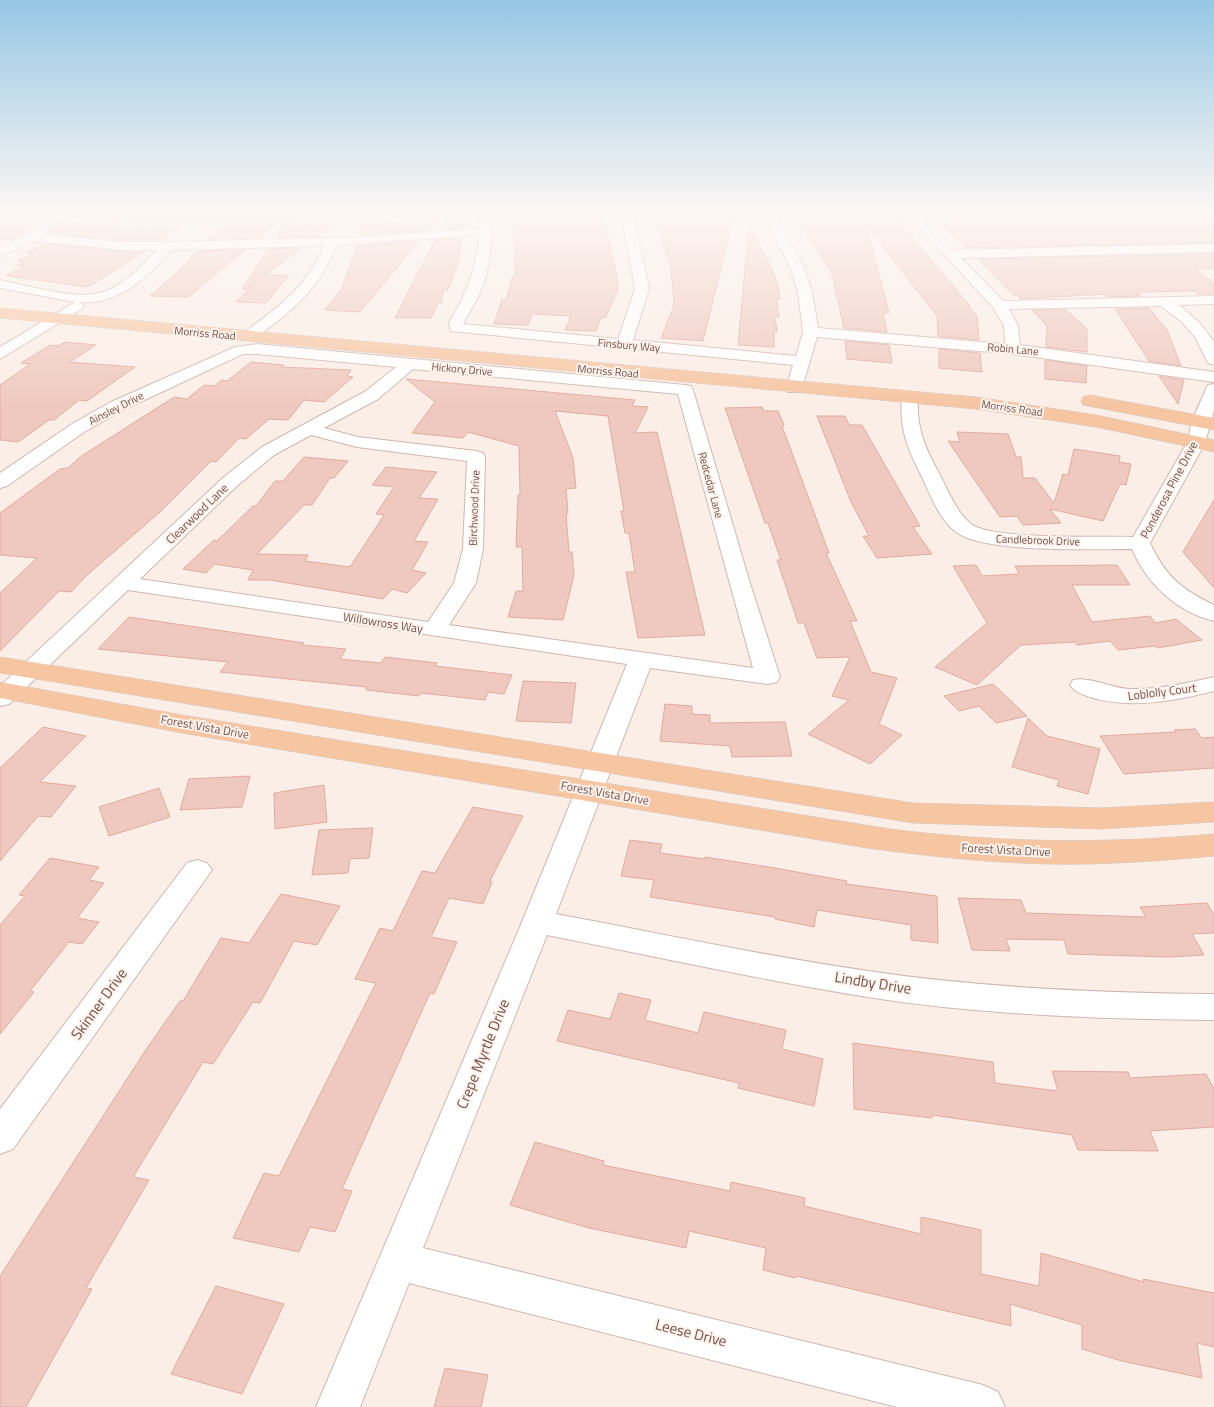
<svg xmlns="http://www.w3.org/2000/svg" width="1214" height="1407" viewBox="0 0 1214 1407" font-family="'Titillium Web',sans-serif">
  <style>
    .green { fill: #dae8c5 }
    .building { fill: #efc8bf; stroke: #e1aba0 }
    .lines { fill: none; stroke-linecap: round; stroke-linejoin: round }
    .minor-casing { stroke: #ceb7b0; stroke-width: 2 }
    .major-casing { stroke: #d5cbc9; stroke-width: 1 }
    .minor { fill: #fff; fill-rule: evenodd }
    .major { fill: #f6c5a2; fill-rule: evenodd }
    .labels { text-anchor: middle; stroke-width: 4; stroke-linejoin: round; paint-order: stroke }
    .far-street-label { font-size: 11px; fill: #73524c; stroke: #fef3ec }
    .street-label { font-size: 12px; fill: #73524c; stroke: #fef3ec }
    .near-street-label { font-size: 15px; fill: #73524c; stroke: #fef3ec }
  </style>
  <rect width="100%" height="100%" fill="#fbeee6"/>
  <!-- green -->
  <path class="green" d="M133,212H374L373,222L124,226Z"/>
  <!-- building -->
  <path class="building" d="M91,212H124L111,229L182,227L162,240H123L48,233L60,223H80Z
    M514,212H538L540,223L579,222L577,213L599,212L602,226H606L617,277L618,290L605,318L601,317L596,331L565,330L571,316L532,314L528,325L494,324L502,299L506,300L513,276L515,279Z
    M653,212H735L703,341L661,338L673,308L674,300L671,268Z
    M1214,214V242L966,248L942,223L956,222L954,220Z
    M463,215L462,228L441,229L448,217Z
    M439,217L429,230L360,235L363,225L401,223L400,221Z
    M895,220L900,223L970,306H968L977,316L979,340L938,336L937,316L866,225L889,313H883L887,332L844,328L832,274L798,221Z
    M0,222L40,223L12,240L0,239Z
    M275,225L259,238L208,239L220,226Z
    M333,225L318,236L277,237L285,226Z
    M749,225L770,265L778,286L780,299H776L779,317H775L777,332H774V347L738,345Z
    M461,238L459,260L448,290H443L441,303H438L431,318H395L435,240Z
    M419,241L360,312L325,310L341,290L357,246Z
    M46,244L123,252H144L88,287L6,276L24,266L17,265L24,262L17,261L33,254L26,253Z
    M301,248L265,275H289L266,303L236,302L252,285L245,290L243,288L269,249Z
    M245,250L188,297L150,296L179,271L197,251Z
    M1214,254V269H1194L1214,283V294H1198L1195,291L1138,292L1140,296L1107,297L1105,294L1021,299L1017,295H1013L978,259Z
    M1149,308L1167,330L1181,366L1149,361L1115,309Z
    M1032,310H1066L1087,329V352L1046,347L1047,326Z
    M845,341L889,345L892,363L847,359Z
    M65,342L96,345L70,362L135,367L87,401L79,400L54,420H49L18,442L0,440V385L30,364L21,363L50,345L58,346Z
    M939,349L980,353L982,372L939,368Z
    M1045,360L1087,366L1086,383L1045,379Z
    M251,362L284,365L281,367L351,370L347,376L353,377L324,402L304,400L288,420L269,419L246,439L239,438L216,462L211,461L160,512L86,576L71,592L59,591L0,651V593L37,558L0,555V513L60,469L68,468L80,457L174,397L187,399L204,385L214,386L222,380L227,381Z
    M1159,376L1184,380L1178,404Z
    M406,379L635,400L632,406L648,407L635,433L657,432L705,635L638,638L626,572H635L629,533H625L621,511H624L608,416L555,411L573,458L576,488L566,489L568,513L566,514L569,552H572L574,575L563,620L508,617L516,591H523L522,547H516L518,495L520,494L519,446L468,432L463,438L412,433L435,402Z
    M762,407L764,411H778L784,425L782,426L829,553H826L857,621H850L871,672L897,678L879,724L902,735L870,764L808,734L849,700L832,696L850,657L817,658L804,623H798L777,560H781L768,523H765L725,408Z
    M817,416H845L849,425H862L920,526L913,527L932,554L877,558L863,536H869L851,502Z
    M957,432L1008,434L1016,457H1021L1023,478H1035L1054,503L1063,474L1068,475L1074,449L1120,456L1119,462L1131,464L1126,485L1120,484L1103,521L1050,509L1061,523L1023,525L1017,516L1000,517L948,441L960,442Z
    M304,457L348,461L334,478H330L312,505H304L257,554L308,555L305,561L350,567L384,515L376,514L394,487L372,485L386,467L437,472L419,498L438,499L414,541L428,542L412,570L426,573L407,593L392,589L383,599L270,580H248L253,570L214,564L206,573L183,569L214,540L217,541L253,506H256L275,481H283Z
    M1214,500V588L1183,552Z
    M976,565L982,576L1019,574L1015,566L1117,565L1130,585H1072L1092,622L1150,616L1155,623L1176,619L1202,640L1158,648L1155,646L1118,650L1110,641L1077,645L1075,642L1021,645L977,685L935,667L987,623L953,566Z
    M129,617L304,643L302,645L346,649L340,659L381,663L385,657L437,663L435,666L512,675L504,694L488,692L485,700L421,693L419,696L366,690L367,687L220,672L228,662L98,649Z
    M523,681L576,683L571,723L516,721Z
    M993,684L1027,716L996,723L979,706L959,711L944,696Z
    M665,704L692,706V714L710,715V723L785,722L792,756L732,757L730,746L660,741Z
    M1028,718L1047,736L1100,749L1088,794L1057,786L1059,780L1012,767Z
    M43,727L86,736L40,782L76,786L51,817L38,816L0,861V768Z
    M1195,729L1202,738L1214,737V768L1124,774L1100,736L1176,732L1174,730Z
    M250,776L242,807L180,810L189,779Z
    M324,785L327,822L275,829L274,793Z
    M159,788L170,817L109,836L99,807Z
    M473,807L523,816L490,881L492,882L483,904L449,898L431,937L457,942L434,994L430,993L342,1189L352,1191L335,1232L310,1227L299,1252L233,1238L264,1173L279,1176L376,983L355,979L380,928L393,931L422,871L435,873Z
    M373,828L369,858L350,859L348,873L312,875L319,830Z
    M630,840L662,844L660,853L705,859V857L769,867L847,881L846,884L937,896L938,943L911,940V925L817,910L814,927L775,919V917L650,897L654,880L621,876Z
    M50,858L99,867L89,880L104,883L77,918L99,922L82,944L69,942L30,991L34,992L0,1034V925L25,896L19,895Z
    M281,894L340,906L317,945L294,941L260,1003L253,1002L213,1064L203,1062L133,1177L149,1180L86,1288L92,1289L26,1407H0V1276L147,1048L180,1001H183L221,938L249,943Z
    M958,898L1021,900L1026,913L1146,917L1140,907L1207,903L1214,915V933L1192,934L1204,955L1169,957L1068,954L1064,940L1006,939L1010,951L972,950Z
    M619,993L651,1000L645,1020L698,1033L704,1012L786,1030L782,1049L823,1059L814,1106L738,1088L739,1083L557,1041L568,1010L610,1019Z
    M853,1043L993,1062L995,1083L1058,1091L1052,1071L1128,1072L1130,1078L1206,1074L1214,1089V1127L1150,1131L1158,1151L1078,1150L1072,1135L932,1115V1118L854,1109Z
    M535,1142L604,1161L603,1165L730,1191L731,1182L805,1198L804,1206L921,1234V1217L981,1230V1274L1039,1286L1041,1253L1144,1282L1143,1279L1214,1293V1347L1197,1343L1202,1378L1122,1361L1082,1349V1325L1010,1304L1011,1326L796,1276L795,1278L763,1270L766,1248L689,1231L686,1248L589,1228L510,1205Z
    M216,1286L284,1304L242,1394L171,1374Z
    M445,1368L488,1375L481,1407H434Z"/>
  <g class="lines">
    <!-- minor casing -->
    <g class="minor-casing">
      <path id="minor" d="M57,212H71L43,234L123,242H167L362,237L480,228V212H492C492,241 491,270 478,297C474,306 467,315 463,324L618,339L635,289L621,212H633L649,289L633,340L796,356L803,332L798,292L790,267L761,212H934L932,216L922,217L954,250L1214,244V252L961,258L1003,301L1214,296V304L1179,305L1200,323L1214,342V365L1208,363L1195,337L1182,322L1161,306L1009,309L1018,326L1020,345L1214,372V382L1013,354L817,337L802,388L800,392H788L786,388L793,365L451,331L449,323C466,295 477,268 479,235L337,245C323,280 301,304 271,326C264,331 257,338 248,341L240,336L243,333C279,307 306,288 324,246L171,250C147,278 119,305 80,302L84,306L82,309L0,359V347L75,302L0,288V280C27,285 76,301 103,292C124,285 142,266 157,250H123L34,241L0,257V248L28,234ZM909,217L993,307L1004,326L1005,344L818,328L812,292L804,267L777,218Z
        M257,344L685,385L691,386L693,390L749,580L780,677L777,682L768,684L650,668L556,914C659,933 763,956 868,971C983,988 1098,993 1214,994V1020C1098,1019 982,1015 867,997C760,980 654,956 547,935L423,1248L983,1385L998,1392L1005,1407H897L409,1283L360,1407H316L522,922L627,664L128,590L9,704L0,706V686L224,477L262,447L366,391L396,367L257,354H243L123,410L84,432L7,486L0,488V473L72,424L111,402L235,347ZM413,369L678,394L753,668L449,625L476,583L483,549L485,457L483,453L476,451L358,437L324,428L378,399ZM311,435L357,447L467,461L463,549L454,583L428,622L140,579L238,485L274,455Z
        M1214,384V410L1205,443L1150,543C1166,577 1181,589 1214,605V621C1177,612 1147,584 1132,549C1093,549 989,553 959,534C941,523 930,495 922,477C908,450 899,429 902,398L904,394H916L918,398C916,427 925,448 939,473C948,490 956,512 971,524C992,540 1103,536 1133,537L1187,443L1192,421L1206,389L1208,385Z
        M1214,677V691C1174,701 1137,708 1096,699C1087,696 1075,693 1070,685L1073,680C1090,676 1110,688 1130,689C1158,690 1187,683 1214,677Z
        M197,860L207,863L212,870L207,877L13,1149L0,1154V1109L187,863Z"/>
    </g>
    <!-- major casing -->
    <g class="major-casing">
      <path id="major" d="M0,308L976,397L1096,415L1214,440V452L1096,427L976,409L0,318Z
        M1090,395L1214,418V430L1083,405L1081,401L1083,397Z
        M0,657L913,803L1101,808L1214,802V822L1101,829L913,823L0,673Z
        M0,682L182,715L890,829C1002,843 1101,844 1214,834V856C1159,861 1105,865 1050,864C989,863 928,856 867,848L182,733L0,698Z"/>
    </g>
    <!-- minor -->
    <use href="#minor" class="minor"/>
    <!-- major -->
    <use href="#major" class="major"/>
  </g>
  <!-- sky -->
  <linearGradient id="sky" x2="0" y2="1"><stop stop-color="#96c7e5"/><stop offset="0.52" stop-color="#fdf7f4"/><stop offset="1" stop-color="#fdf7f4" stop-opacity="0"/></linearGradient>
  <rect width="1214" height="409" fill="url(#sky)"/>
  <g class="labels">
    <!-- far-street labels -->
    <g class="far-street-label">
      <text transform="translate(205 333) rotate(5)" y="4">Morriss Road</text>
      <text transform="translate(629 345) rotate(5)" y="4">Finsbury Way</text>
      <text transform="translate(1013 349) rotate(5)" y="4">Robin Lane</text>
      <text transform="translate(462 369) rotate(5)" y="4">Hickory Drive</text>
      <text transform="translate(608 371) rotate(5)" y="4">Morriss Road</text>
      <text transform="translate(116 408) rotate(-27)" y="4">Ainsley Drive</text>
      <text transform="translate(1012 408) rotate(8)" y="4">Morriss Road</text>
      <text transform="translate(711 485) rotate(75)" y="4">Redcedar Lane</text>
      <text transform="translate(474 508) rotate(-88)" y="4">Birchwood Drive</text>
      <text transform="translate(1038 540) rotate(2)" y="4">Candlebrook Drive</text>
    </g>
    <!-- street labels -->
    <g class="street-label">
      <text transform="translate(1169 490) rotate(-62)" y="4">Ponderosa Pine Drive</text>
      <text transform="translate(197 514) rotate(-44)" y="4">Clearwood Lane</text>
      <text transform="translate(383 623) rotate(9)" y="4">Willowross Way</text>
      <text transform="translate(1162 692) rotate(-7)" y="4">Loblolly Court</text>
      <text transform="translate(205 727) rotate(10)" y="4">Forest Vista Drive</text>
      <text transform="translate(605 793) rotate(10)" y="4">Forest Vista Drive</text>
      <text transform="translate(1006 850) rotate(3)" y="4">Forest Vista Drive</text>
    </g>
    <!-- near-street labels -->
    <g class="near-street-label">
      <text transform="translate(873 983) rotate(9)" y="5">Lindby Drive</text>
      <text transform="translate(99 1004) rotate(-54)" y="5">Skinner Drive</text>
      <text transform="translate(483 1054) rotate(-68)" y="5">Crepe Myrtle Drive</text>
      <text transform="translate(691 1333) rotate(14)" y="5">Leese Drive</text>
    </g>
  </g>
</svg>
